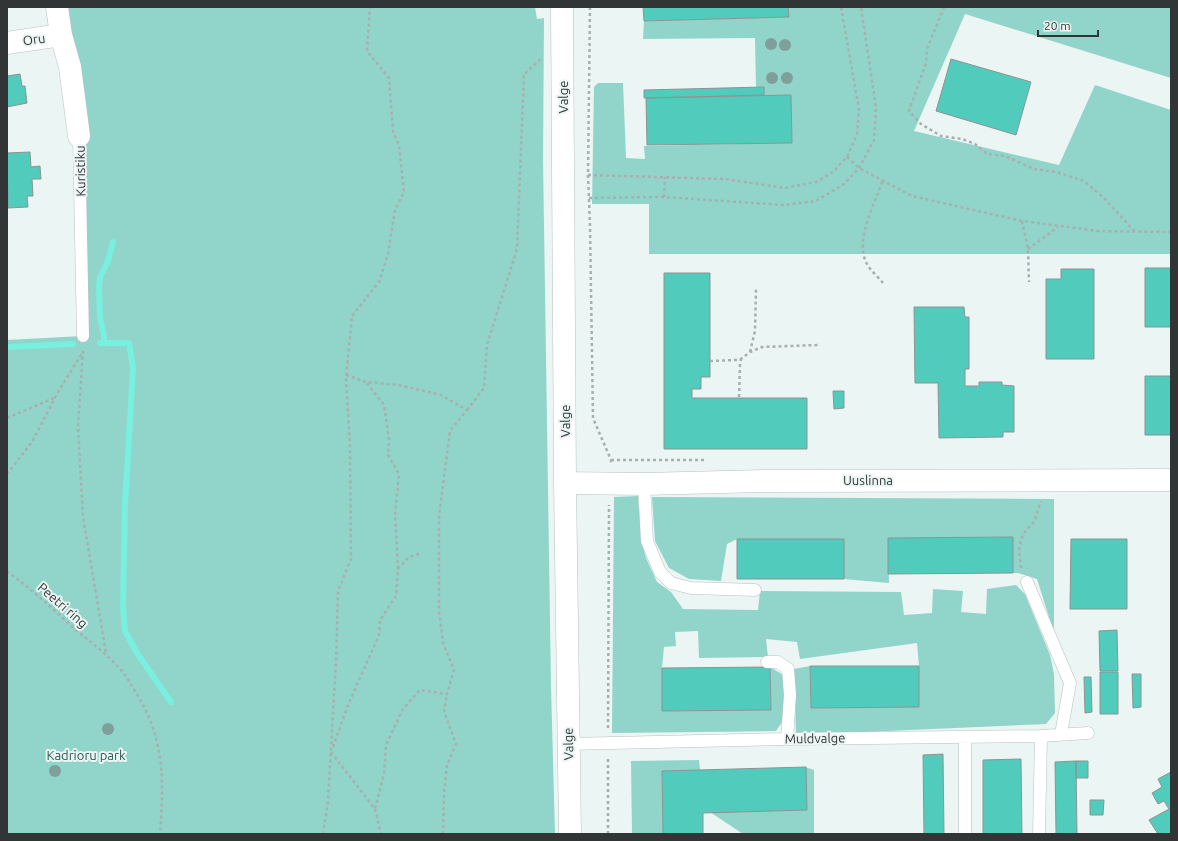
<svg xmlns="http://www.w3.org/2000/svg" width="1178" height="841" viewBox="0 0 1178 841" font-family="Ubuntu,sans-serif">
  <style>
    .green { fill: #91d4ca }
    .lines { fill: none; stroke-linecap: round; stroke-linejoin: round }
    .stream { stroke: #78efdf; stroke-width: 6 }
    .building { fill: #51cbbc; stroke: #8c9493 }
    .lane-casing { stroke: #b9c1c0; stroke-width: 13 }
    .street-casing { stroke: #b9c1c0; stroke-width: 23 }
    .secondary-casing { stroke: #b9c1c0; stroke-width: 23 }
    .path { stroke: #a8b0af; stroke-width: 2.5; stroke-dasharray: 3 3; stroke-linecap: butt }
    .lane { stroke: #fff; stroke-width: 12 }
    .street { stroke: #fff; stroke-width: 22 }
    .secondary { stroke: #fff; stroke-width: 22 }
    .tree { fill: #7f9f9a }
    .labels { text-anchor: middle; stroke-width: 4; stroke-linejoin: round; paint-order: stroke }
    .street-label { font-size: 13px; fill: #323535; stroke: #ebf5f3 }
    .park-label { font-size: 13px; fill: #265952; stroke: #ebf5f3 }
  </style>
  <rect width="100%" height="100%" fill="#ebf5f3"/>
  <!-- green -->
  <path class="green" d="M57,7H535L537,19L544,18L543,160L551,687L555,834H7V340L83,336L79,136Z
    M788,7H1171V78L965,14L914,131L1059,165L1095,85L1171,110V254H649V204H592L594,87L598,83H623L626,158L645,159L644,146L792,143L791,96L764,95V87H756L755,38L643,39L644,21L788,17Z
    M638,496L641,539L646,558L657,582L671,592L683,609L758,610L760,591L901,592L904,615L932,613L933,589L963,591L961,612L986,614L987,589L1016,585L1025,594L1050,655L1054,674L1055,713L1046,724L796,735L794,669L810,666L811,708L919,707V666L917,643L800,659L797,642L766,639L768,657L699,658L698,631L675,632L676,646L664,647L662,668V711L771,710L770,667L785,676L784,719L776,731L612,733L614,497Z
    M652,497L1054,499V633L1037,579L1018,573H1013V537L888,538L889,583L844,579V539H737L727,544L721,581L689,579L669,568L655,541Z
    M699,760L700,770L662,771L663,834H632L631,761Z
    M805,767L814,770V834H743L710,812L807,810Z"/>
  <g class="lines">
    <!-- stream -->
    <path class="stream" d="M100,343H129L133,368L125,505L123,607L125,631L137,653L171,702
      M104,343V336L100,317L99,287L100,277L108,261L113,242
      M7,347L73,344"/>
  </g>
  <!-- building -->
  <path class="building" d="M643,7H788L789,17L644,21Z
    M951,59L1031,82L1016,135L936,111Z
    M20,74L22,86H25L27,103L7,107V76Z
    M764,87V95L644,98V90Z
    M791,95L792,143L647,145L646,98Z
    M30,152L31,167L40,166L41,179H32L33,196H27L28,207L8,208L7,153Z
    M1145,268H1171V327H1145Z
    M1061,269H1094V359H1046V279H1061Z
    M664,273H710V377H701V389H692V398H807V449H664Z
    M914,307H964L965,317H969V369H965V386H979V382H1002V385L1014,386V432H1003V437L939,438L938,383H915Z
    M1145,376H1171V435H1145Z
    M833,391H844V408L834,409Z
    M1013,537V573L888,574V538Z
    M737,539H844V579H737Z
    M1071,539H1127V609H1070Z
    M1117,630L1118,671H1100L1099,631Z
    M810,666H919V707L811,708Z
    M770,667L771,710L662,711V668Z
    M1100,672H1118V714H1100Z
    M1132,674H1141V707L1133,708Z
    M1084,677H1091L1092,712L1085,713Z
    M943,754L944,834H924L923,755Z
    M1021,759L1022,834H983V760Z
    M1076,761L1077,834H1056L1055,762Z
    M1076,761H1088V778H1076Z
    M806,767L807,810L703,813V834H663L662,771Z
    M1171,772V834H1158L1149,820L1169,809L1164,801L1158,804L1152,793L1162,787L1158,779Z
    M1090,800H1104L1103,815H1090Z"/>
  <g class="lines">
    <!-- lane casing -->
    <g class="lane-casing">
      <path id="lane" d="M79,136L83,336
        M644,484L647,541L660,572L671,583L691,588L755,590
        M1027,582L1070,683L1061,734
        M767,662H778L788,669L790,695L787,739
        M568,744L787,739L1041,736L1088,733
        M965,834V737
        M1039,834L1041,736"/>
    </g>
    <!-- street casing -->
    <g class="street-casing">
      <path id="street" d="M57,7L61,35L70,67L79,136
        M7,43L61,35"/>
    </g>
    <!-- secondary casing -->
    <g class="secondary-casing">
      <path id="secondary" d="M562,7L565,483L570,834
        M565,483L644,484L767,481L1171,480"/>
    </g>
    <!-- path -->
    <path class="path" d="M590,7L588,175L590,226L593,418L611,460V464
      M944,7L927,49L926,63L909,111L921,124L941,136L962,139L975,144L987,154L1005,156L1034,169L1056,172L1084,181L1105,199L1135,232
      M847,157L859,168L912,196L1022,221L1098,231L1171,232
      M588,175L725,179L785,188L816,182L833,172L847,157L857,134L859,109L841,7
      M664,197L665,177
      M589,198L664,197L783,205L816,201L844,184L859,168L874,140L876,108L861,7
      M1022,221L1028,249L1029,282
      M1028,249L1058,227
      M883,283C878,277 870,270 867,264C854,241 875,203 883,180
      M83,351L78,426L83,517L106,653
      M750,352L755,331L756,289
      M710,361L736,360L741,359L750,352L762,347L818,345
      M346,375L366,382L399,385L441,395L467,410L450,431L439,516V611L443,643L454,670L447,694L420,690L403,709L386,745L384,774L375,809
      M367,383L384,405L389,439L388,455L399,474L395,515L398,568
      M739,397L740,365L741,359
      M467,410L484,388L487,345L517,249L524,74L541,59
      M7,418L54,398
      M611,460H704
      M7,474L32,442L58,392L83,352
      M1021,568L1019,551L1021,539L1026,530L1034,522L1041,501
      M7,571C31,589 54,610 76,630C92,643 108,655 121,670C127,676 130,684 135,691C165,738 164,780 160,834
      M608,728L609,505
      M333,747L348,705L379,635L380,620L396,596L398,569L409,557L419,554
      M331,752L375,809L381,834
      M608,759V834
      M323,834L328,801L336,661L338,591L351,559L350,446L346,379L352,316L379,282L388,254L395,210L404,192L399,145L393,131L389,78L367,51L370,7
      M443,834L444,793L447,765L456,744L444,711L447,694"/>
    <!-- lane -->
    <use href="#lane" class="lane"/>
    <!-- street -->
    <use href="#street" class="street"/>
    <!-- secondary -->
    <use href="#secondary" class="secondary"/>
  </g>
  <!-- trees -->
  <g class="tree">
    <circle cx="771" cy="44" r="6"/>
    <circle cx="785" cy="45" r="6"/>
    <circle cx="772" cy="78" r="6"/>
    <circle cx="787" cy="78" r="6"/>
    <circle cx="108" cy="729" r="6"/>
    <circle cx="55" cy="771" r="6"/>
  </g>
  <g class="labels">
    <!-- street labels -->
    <g class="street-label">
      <text transform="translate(34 39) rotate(-8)" y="5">Oru</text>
      <text transform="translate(563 97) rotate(-90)" y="5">Valge</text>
      <text transform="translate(80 171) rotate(-91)" y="5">Kuristiku</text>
      <text transform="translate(565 421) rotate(-90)" y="5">Valge</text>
      <text x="868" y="485">Uuslinna</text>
      <text transform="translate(63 605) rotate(41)" y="5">Peetri ring</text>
      <text transform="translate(815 738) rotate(-1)" y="5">Muldvalge</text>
      <text transform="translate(568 744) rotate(-91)" y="5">Valge</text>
    </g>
    <!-- park labels -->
    <g class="park-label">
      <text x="86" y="760">Kadrioru park</text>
    </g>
  </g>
  <!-- border -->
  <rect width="1178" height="841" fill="none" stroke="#323535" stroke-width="16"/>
  <!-- scale -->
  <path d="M1038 30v6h60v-6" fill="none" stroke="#323535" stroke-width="2"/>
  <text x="1044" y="30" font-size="12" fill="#323535" stroke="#ebf5f3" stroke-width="3" paint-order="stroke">20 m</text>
</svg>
